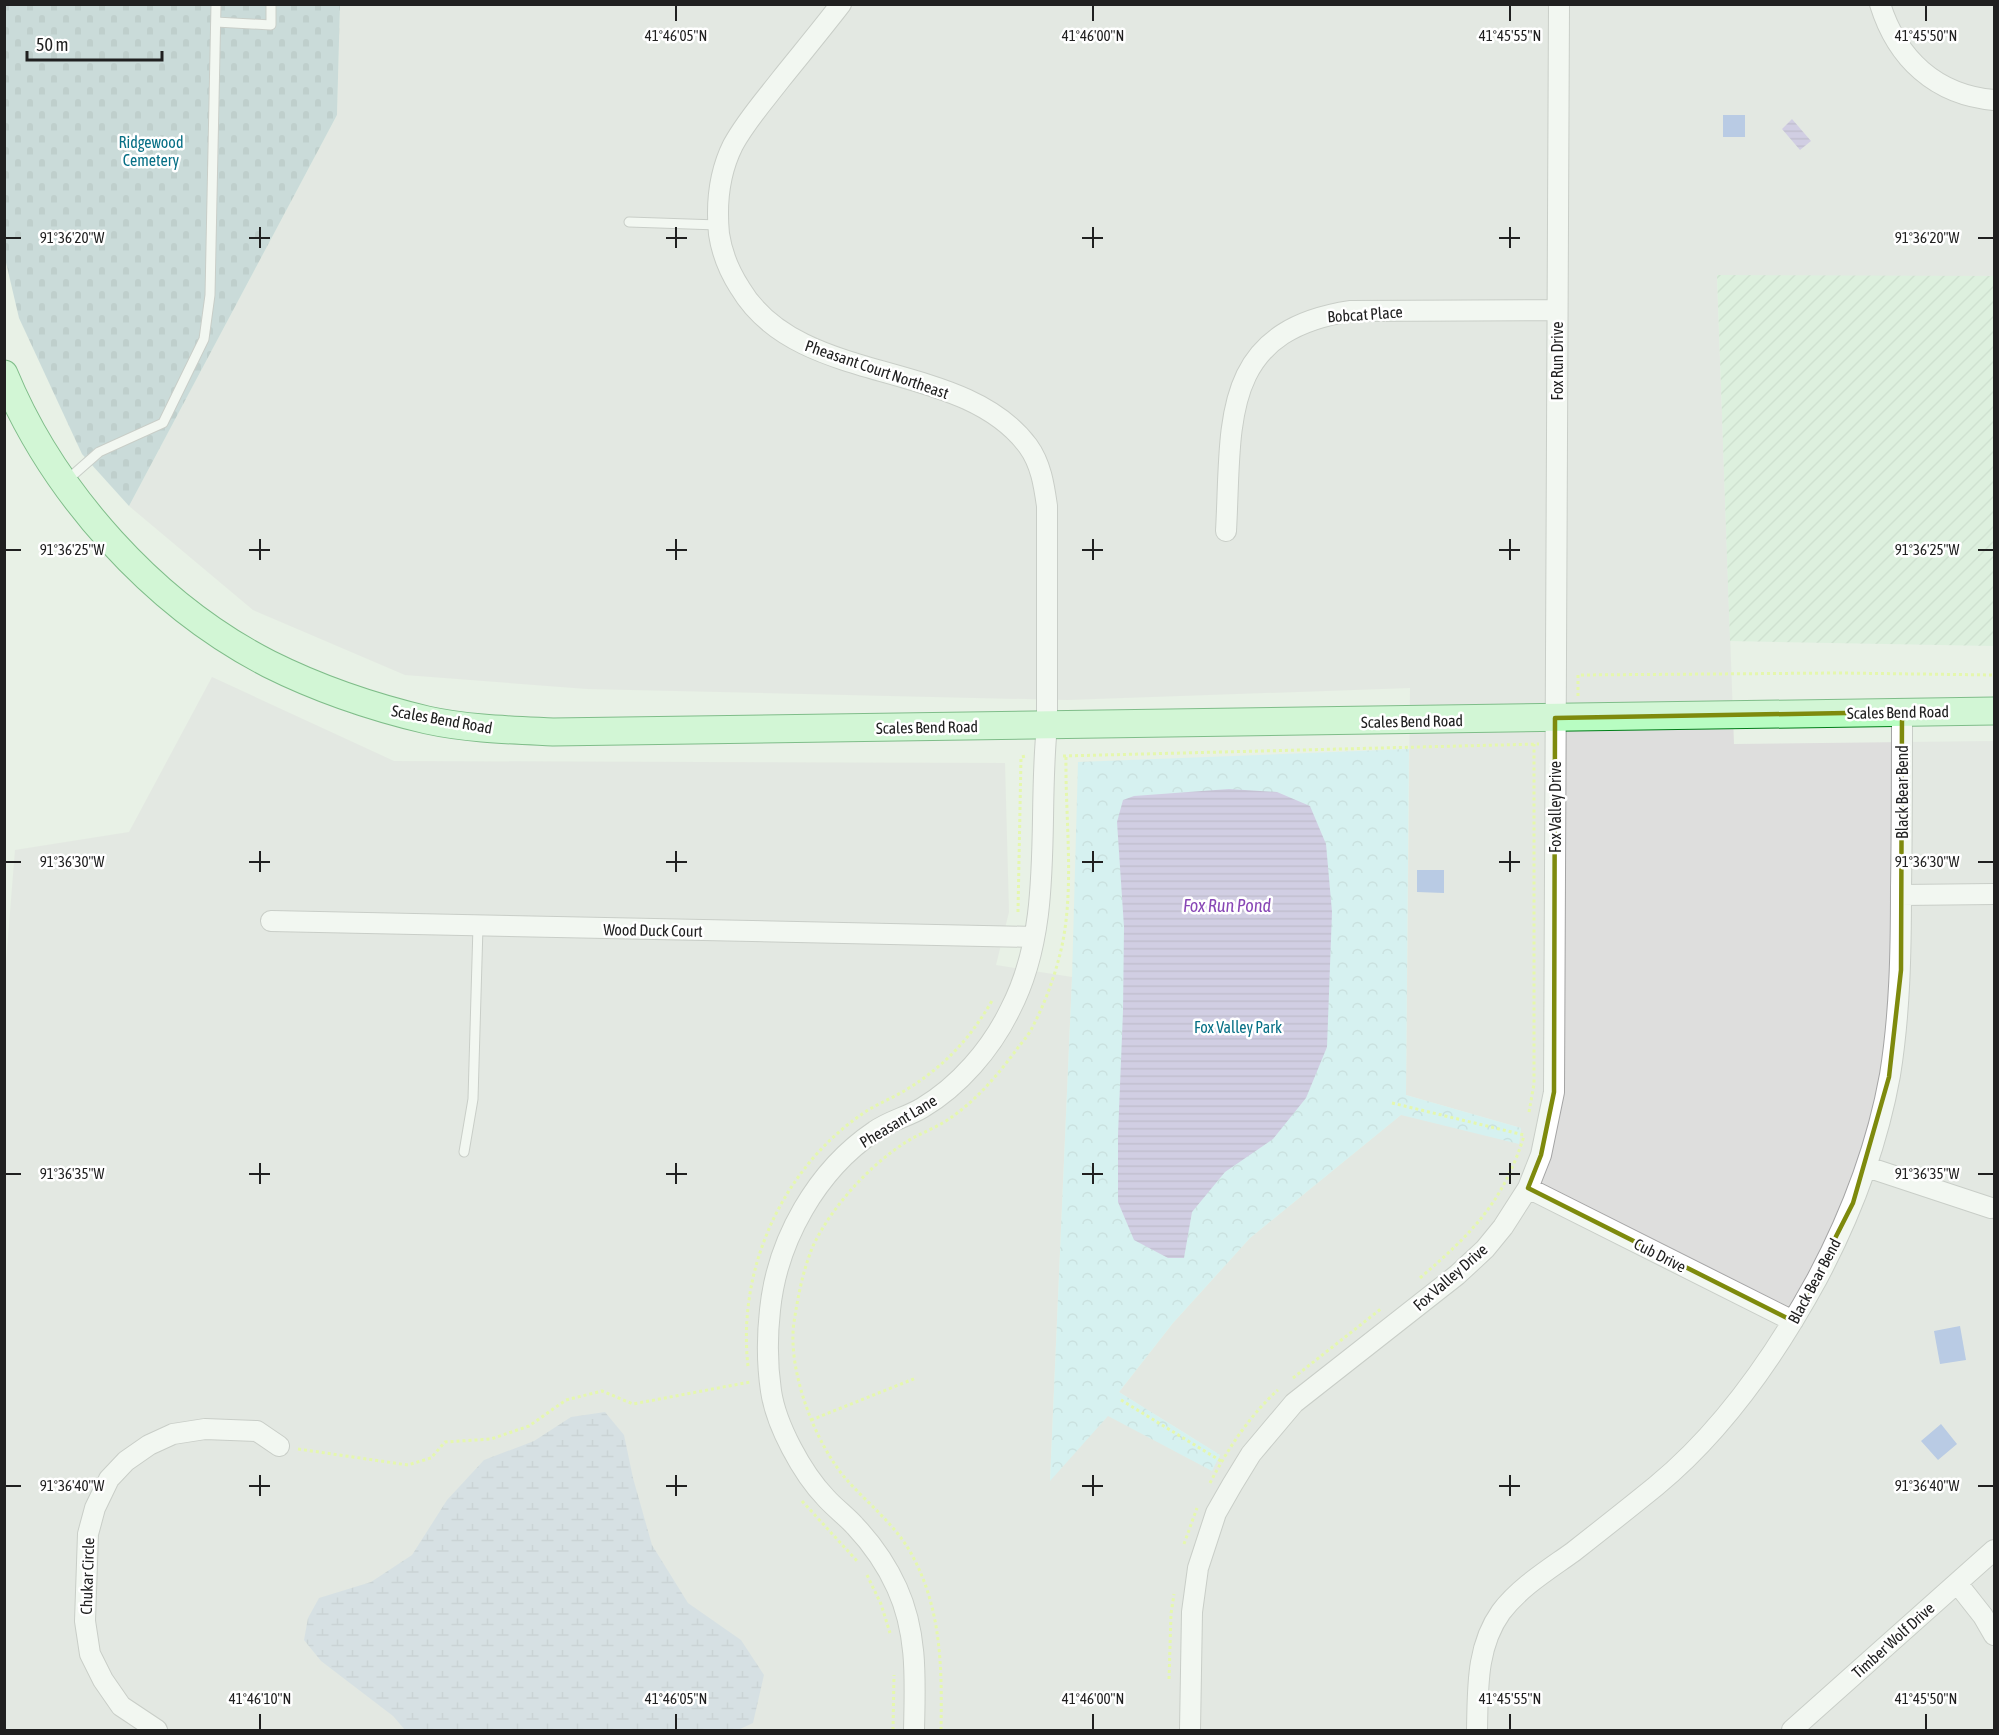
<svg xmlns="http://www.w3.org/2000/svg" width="1999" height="1735" viewBox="0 0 1999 1735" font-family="'Asap Condensed',sans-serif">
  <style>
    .residential { fill: #dededd }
    .farmland { fill: url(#farmland-furrows) }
    .wetland { fill: url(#wetland-marsh) }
    .cemetery { fill: url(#cemetery-stones) }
    .park { fill: url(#park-crowns) }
    .pitch { fill: #809de3 }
    .water { fill: url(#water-rules) }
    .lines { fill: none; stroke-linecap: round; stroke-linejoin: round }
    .lane-casing { stroke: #a4a4a4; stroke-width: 11 }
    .street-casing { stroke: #a4a4a4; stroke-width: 22 }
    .secondary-casing { stroke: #007e19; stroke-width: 29 }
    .path { stroke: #e2ff69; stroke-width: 3; stroke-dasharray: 3 3; stroke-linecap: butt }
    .lane { stroke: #fff; stroke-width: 9 }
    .street { stroke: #fff; stroke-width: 20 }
    .secondary { stroke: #b8fdc2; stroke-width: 27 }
    .marked { fill: none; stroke: #7e8a0d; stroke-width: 4.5; stroke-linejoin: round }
    .ticks { fill: none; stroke: #202020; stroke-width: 2 }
    .labels { text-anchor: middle; stroke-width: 5; stroke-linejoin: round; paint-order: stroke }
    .park-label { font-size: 16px; fill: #066f85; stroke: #fff }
    .street-label { font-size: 16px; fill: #202020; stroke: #fff }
    .water-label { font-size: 18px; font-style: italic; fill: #8847b5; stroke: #fff }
    .ticks-label { font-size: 15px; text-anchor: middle; fill: #202020; stroke: #fff; stroke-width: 5; stroke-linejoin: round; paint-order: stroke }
  </style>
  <defs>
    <pattern id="farmland-furrows" width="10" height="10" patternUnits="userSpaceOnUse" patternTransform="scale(1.5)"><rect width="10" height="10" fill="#d0f0d6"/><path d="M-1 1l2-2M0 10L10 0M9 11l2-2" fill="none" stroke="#b2ceb7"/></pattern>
    <pattern id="wetland-marsh" width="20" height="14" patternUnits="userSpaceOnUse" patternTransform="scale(1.5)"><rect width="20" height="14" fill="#c2cde0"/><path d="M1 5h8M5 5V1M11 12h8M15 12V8" fill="none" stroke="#a6b0c0"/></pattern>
    <pattern id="cemetery-stones" width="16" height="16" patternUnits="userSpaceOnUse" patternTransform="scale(1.5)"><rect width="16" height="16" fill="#a6c2cb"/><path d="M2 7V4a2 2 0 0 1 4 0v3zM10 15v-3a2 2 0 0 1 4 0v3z" fill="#8fa6ae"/></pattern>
    <pattern id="park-crowns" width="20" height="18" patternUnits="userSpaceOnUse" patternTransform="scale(1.5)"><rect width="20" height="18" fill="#c2f2fc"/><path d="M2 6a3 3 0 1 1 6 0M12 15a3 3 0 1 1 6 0" fill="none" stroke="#a6cfd8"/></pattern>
    <pattern id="water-rules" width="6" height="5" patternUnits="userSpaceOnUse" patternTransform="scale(1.5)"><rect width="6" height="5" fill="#b7a4e0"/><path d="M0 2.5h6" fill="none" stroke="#9485b5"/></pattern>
  </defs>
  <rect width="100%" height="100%" fill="#e8f1e6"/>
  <!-- residential -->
  <path class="residential" d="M340,5H1994V276H1717L1734,744L1994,741V1730H5L4,987L15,850L129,832L212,677L394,761L1005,763L1009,912L996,965L1072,977L1050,1480L1108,1415L1211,1470L1220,1455L1119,1392L1173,1323L1250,1238L1402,1114L1519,1143L1521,1128L1406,1095L1410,688L1067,700L587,689L405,675L253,610L129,506L337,115Z"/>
  <!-- farmland -->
  <path class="farmland" d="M1717,275L1994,276V646L1730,641Z"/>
  <!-- wetland -->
  <path class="wetland" d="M605,1412L624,1435L633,1478L652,1545L688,1603L741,1640L764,1675L753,1723L738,1730H405L393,1716L321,1661L304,1640L308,1618L319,1598L371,1582L412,1555L447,1500L484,1460L534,1441L571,1417Z"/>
  <!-- cemetery -->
  <path class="cemetery" d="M4,5H340L337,115L129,506L82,454L19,318L4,254Z"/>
  <!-- park -->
  <path class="park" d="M1409,749L1406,1095L1521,1128L1519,1144L1401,1115L1250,1238L1173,1323L1119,1392L1220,1455L1212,1471L1108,1416L1050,1481L1072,978L1078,762Z"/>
  <!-- pitch -->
  <path class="pitch" d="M1723,115H1745V137H1723Z
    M1417,870H1444V893L1417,892Z
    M1960,1326L1966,1360L1940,1364L1934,1331Z
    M1941,1424L1957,1444L1938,1460L1921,1441Z"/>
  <!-- water -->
  <path class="water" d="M1792,119L1811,141L1800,150L1782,129Z
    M1229,789L1277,792L1310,806L1326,844L1332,912L1327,1047L1306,1098L1273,1139L1225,1172L1192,1212L1184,1258H1168L1134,1240L1118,1202V1135L1123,1011L1124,927L1117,822L1123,800L1134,796Z"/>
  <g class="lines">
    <!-- lane casing -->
    <g class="lane-casing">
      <path id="lane" d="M216,22L271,25V4
        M629,222L718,225
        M66,481L99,452L163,423L204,339L210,295L216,4
        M464,1152L473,1099L478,926"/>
    </g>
    <!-- street casing -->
    <g class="street-casing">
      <path id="street" d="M841,4C821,30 801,54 781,79C764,101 746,121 733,145C719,173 716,203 719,234C722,254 729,271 740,288C799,388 962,357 1028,446C1041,464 1044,485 1047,506V726C1037,819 1055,924 1010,1010C991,1049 959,1086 922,1108C907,1117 889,1121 875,1131C817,1170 777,1240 770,1310C767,1337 767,1364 771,1391C776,1425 802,1473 826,1498C835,1508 846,1516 855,1526C872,1544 887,1566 897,1588C918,1634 915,1682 914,1730
        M1880,4C1897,59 1936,95 1994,100
        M1226,531C1232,424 1218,331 1351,311L1557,310
        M1901,895L1994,894
        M271,921L1034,937
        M1867,1167L1991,1208
        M1528,1188L1793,1321
        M1957,1583L1983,1616L1994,1635
        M157,1730L121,1706L103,1680L90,1654L85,1621L88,1534L95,1508L109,1479L126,1461L149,1445L173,1434L205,1429L257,1431L279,1446
        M1190,1730L1192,1612L1198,1568L1216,1513L1232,1485L1251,1454L1294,1403L1457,1275L1485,1249L1503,1227L1528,1188L1541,1155L1554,1092L1559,4
        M1477,1730C1478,1689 1476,1647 1501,1612C1520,1587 1548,1570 1573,1552C1601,1530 1629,1508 1656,1486C1724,1430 1775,1356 1817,1279C1851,1215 1877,1147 1890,1075C1900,1013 1901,951 1901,888C1902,830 1902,771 1902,712
        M1792,1730L1994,1550"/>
    </g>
    <!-- secondary casing -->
    <g class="secondary-casing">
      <path id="secondary" d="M4,374C53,493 154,605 269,664C319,689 372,707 427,720C468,729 511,730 553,732L1994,711"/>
    </g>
    <!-- path -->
    <path class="path" d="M1578,696V675L1840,673L1994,675
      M1063,756L1539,744
      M1018,912L1021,757L1026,756
      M1392,1103L1524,1135
      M1529,1112L1534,1084V744
      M1420,1278C1471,1234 1503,1203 1524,1136
      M748,1366C737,1268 783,1167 865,1112C879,1103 895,1097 909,1088C946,1065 972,1036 993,999
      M1293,1378L1382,1308
      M1121,1400L1221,1461
      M811,1420L916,1378
      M298,1449L408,1465L431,1458L445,1442L491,1439L529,1426L566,1400L602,1391L633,1404L750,1382
      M1210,1483C1227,1450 1250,1415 1278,1390
      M802,1501L858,1562
      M1184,1544L1197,1508
      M867,1575L881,1604L890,1633
      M1169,1679L1171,1614L1174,1594
      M893,1730L894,1675
      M941,1730C942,1670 942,1610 912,1555C896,1525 868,1504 846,1479C815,1443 787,1370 794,1322C798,1296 803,1270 813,1246C832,1206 870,1165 906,1142C919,1134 933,1129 946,1121C975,1102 997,1076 1017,1049C1022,1042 1029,1035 1033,1026C1044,1005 1053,981 1059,958C1076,896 1065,821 1066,756"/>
    <!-- lane -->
    <use href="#lane" class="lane"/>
    <!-- street -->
    <use href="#street" class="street"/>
    <!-- secondary -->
    <use href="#secondary" class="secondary"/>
  </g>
  <!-- marked area -->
  <path d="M0 0H1999V1735H0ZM1902,712L1901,970L1889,1077L1853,1203L1793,1321L1528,1188L1541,1155L1554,1092L1555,718Z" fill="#e8f1e6" fill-opacity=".55" fill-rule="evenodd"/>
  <path class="marked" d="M1902,712L1901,970L1889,1077L1853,1203L1793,1321L1528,1188L1541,1155L1554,1092L1555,718Z"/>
  <!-- ticks -->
  <path class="ticks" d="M676,6V21M1093,6V21M1510,6V21M1926,6V21M260,227V248M676,227V248M1093,227V248M1510,227V248M6,238H21M249,238H270M666,238H687M1082,238H1103M1499,238H1520M1978,238H1993M260,539V560M676,539V560M1093,539V560M1510,539V560M6,550H21M249,550H270M666,550H687M1082,550H1103M1499,550H1520M1978,550H1993M260,851V872M676,851V872M1093,851V872M1510,851V872M6,862H21M249,862H270M666,862H687M1082,862H1103M1499,862H1520M1978,862H1993M260,1163V1184M676,1163V1184M1093,1163V1184M1510,1163V1184M6,1174H21M249,1174H270M666,1174H687M1082,1174H1103M1499,1174H1520M1978,1174H1993M260,1475V1496M676,1475V1496M1093,1475V1496M1510,1475V1496M6,1486H21M249,1486H270M666,1486H687M1082,1486H1103M1499,1486H1520M1978,1486H1993M260,1714V1729M676,1714V1729M1093,1714V1729M1510,1714V1729M1926,1714V1729"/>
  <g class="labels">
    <!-- park labels -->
    <g class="park-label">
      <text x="151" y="148">Ridgewood<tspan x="151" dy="18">Cemetery</tspan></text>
      <text x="1238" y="1033">Fox Valley Park</text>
    </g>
    <!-- street labels -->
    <g class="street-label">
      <text transform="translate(1365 314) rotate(-4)" y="6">Bobcat Place</text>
      <text transform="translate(1557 361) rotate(-90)" y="6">Fox Run Drive</text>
      <text transform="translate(877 369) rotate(19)" y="6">Pheasant Court Northeast</text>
      <text transform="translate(1898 712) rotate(-1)" y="6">Scales Bend Road</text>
      <text transform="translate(442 719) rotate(10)" y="6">Scales Bend Road</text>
      <text transform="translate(1412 721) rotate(-1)" y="6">Scales Bend Road</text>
      <text transform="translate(927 727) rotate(-1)" y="6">Scales Bend Road</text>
      <text transform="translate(1902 792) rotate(-90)" y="6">Black Bear Bend</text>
      <text transform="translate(1555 807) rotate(-90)" y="6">Fox Valley Drive</text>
      <text transform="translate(653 930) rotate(1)" y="6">Wood Duck Court</text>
      <text transform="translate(898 1121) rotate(-31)" y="6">Pheasant Lane</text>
      <text transform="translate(1660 1255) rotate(27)" y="6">Cub Drive</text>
      <text transform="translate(1450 1277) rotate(-41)" y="6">Fox Valley Drive</text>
      <text transform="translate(1814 1281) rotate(-62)" y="6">Black Bear Bend</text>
      <text transform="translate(87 1576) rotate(-88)" y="6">Chukar Circle</text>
      <text transform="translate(1893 1640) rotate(-42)" y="6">Timber Wolf Drive</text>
    </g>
    <!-- water labels -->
    <g class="water-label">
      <text x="1227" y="912">Fox Run Pond</text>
    </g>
  </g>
  <g class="ticks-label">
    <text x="676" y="41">41°46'05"N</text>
    <text x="1093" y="41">41°46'00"N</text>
    <text x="1510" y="41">41°45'55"N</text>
    <text x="1926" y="41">41°45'50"N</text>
    <text x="1927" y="243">91°36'20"W</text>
    <text x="72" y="243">91°36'20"W</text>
    <text x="1927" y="555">91°36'25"W</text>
    <text x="72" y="555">91°36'25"W</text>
    <text x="1927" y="867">91°36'30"W</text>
    <text x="72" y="867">91°36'30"W</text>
    <text x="1927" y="1179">91°36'35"W</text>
    <text x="72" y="1179">91°36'35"W</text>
    <text x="1927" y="1491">91°36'40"W</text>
    <text x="72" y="1491">91°36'40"W</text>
    <text x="260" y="1704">41°46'10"N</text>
    <text x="676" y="1704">41°46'05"N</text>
    <text x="1093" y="1704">41°46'00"N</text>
    <text x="1510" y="1704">41°45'55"N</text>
    <text x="1926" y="1704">41°45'50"N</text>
  </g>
  <!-- border -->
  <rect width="1999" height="1735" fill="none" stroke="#202020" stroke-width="12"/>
  <!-- scale -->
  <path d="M27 51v9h135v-9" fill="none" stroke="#202020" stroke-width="3"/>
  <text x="36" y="51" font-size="18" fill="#202020" stroke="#ffffff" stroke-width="4.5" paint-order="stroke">50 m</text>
</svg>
